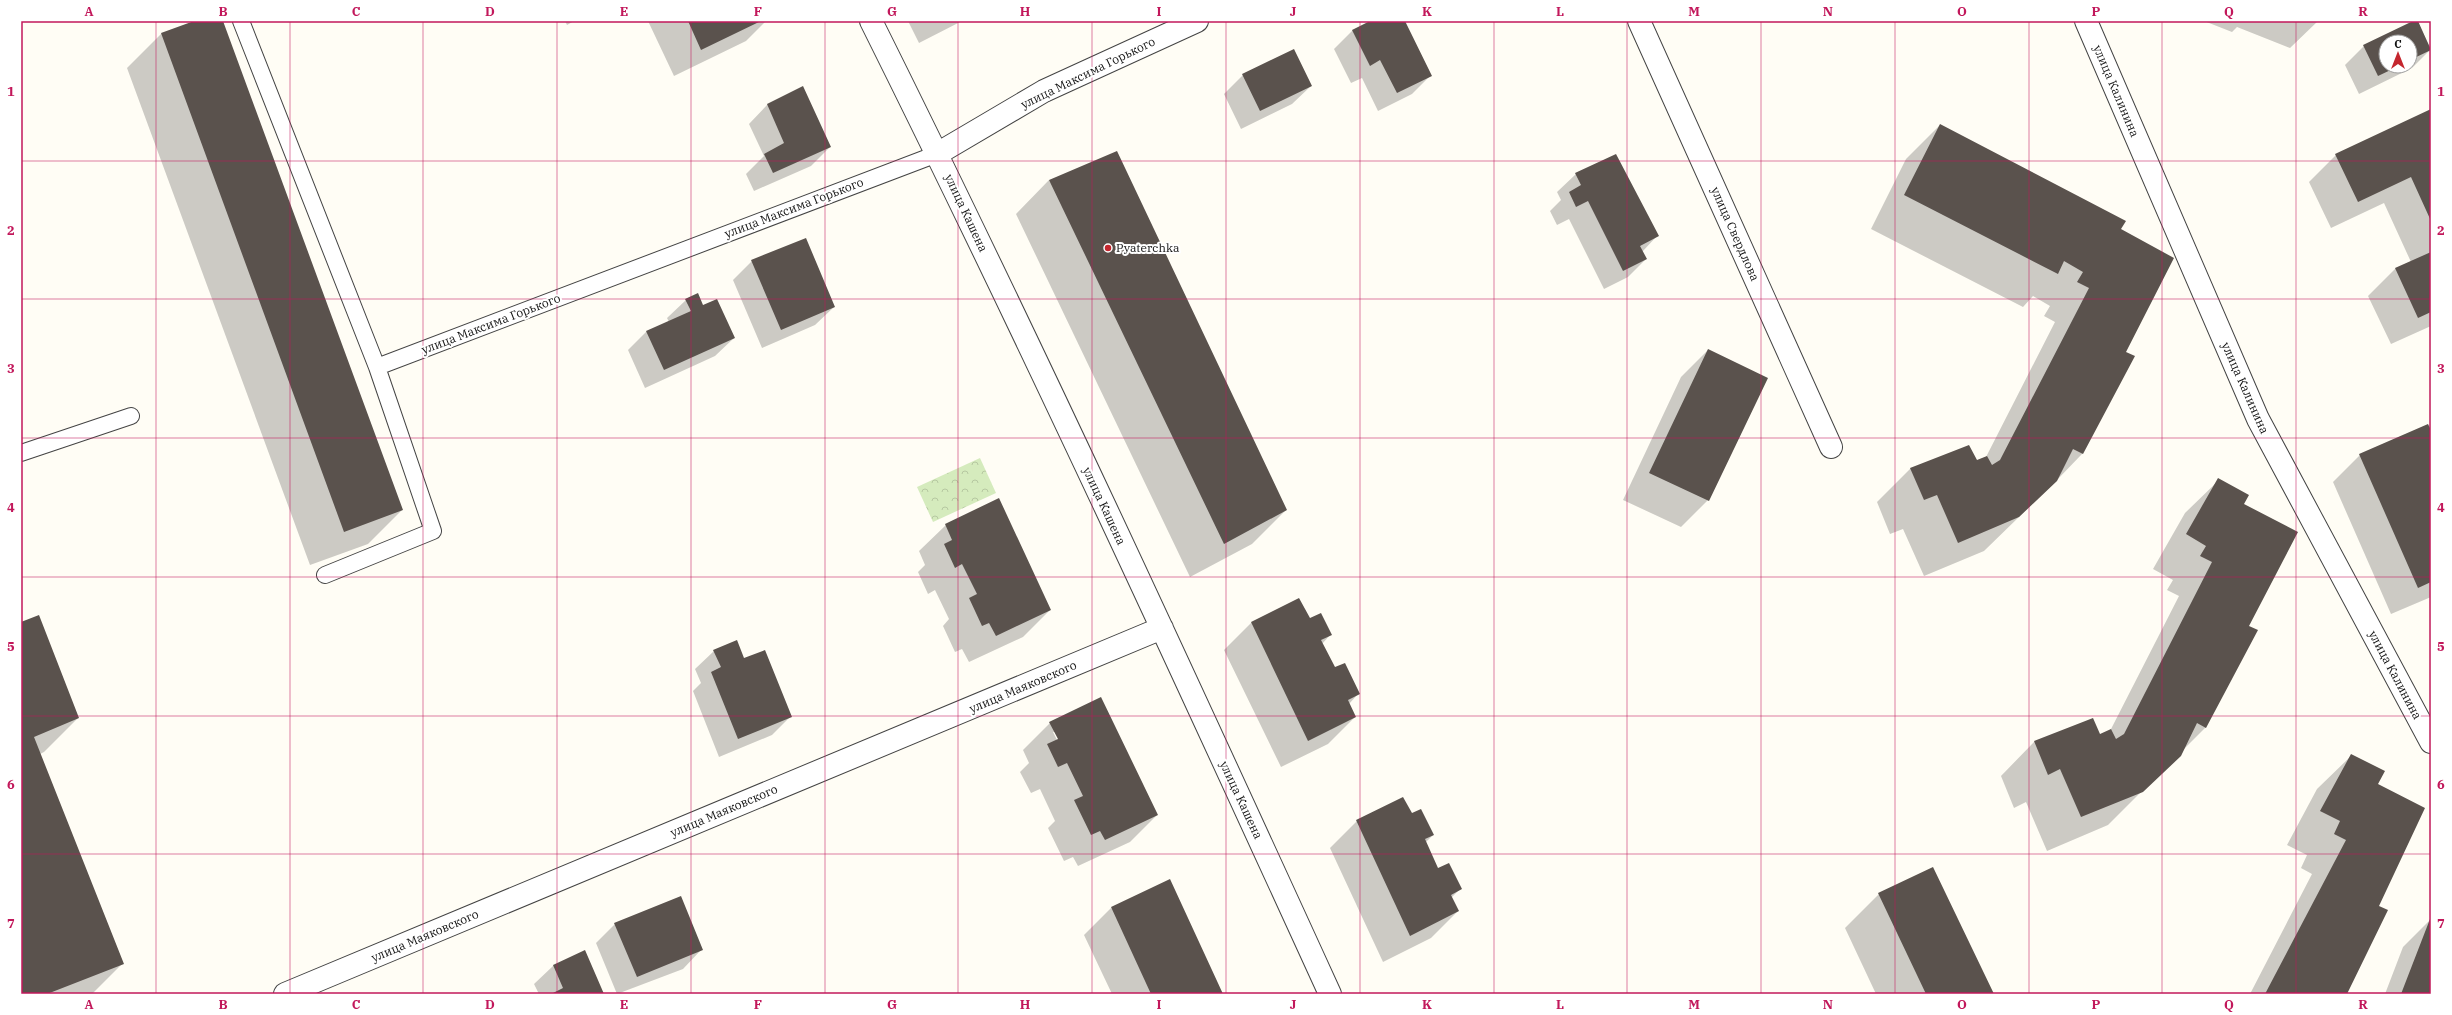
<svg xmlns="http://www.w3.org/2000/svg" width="2452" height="1015" viewBox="0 0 2452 1015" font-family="'IBM Plex Serif',serif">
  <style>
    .park { fill: url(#park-crowns) }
    .shadow { fill: #0003; fill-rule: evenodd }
    .building { fill: #5a524d }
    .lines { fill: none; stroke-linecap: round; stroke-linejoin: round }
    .service-casing { stroke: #444; stroke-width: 18 }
    .minor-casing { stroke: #444; stroke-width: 24 }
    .service { stroke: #fff; stroke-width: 16 }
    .minor { stroke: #fff; stroke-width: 22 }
    .grid { fill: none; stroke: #c2185b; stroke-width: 1; stroke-opacity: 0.55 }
    .poi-dot { fill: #c4262e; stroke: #fff; stroke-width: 1.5 }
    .labels { text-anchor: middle; stroke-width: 4; stroke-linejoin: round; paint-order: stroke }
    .street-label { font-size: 12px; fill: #111; stroke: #fff }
    .poi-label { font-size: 12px; fill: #111; stroke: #fff; text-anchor: start }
    .neatline { fill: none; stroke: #c2185b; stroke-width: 1.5 }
    .grid-label { font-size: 13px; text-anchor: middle; font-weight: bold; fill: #c2185b }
  </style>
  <defs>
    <pattern id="park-crowns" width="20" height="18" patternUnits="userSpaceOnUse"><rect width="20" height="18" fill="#d5ebbd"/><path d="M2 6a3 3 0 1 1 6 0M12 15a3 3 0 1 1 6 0" fill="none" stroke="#b6c8a1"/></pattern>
  </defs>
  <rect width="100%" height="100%" fill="#fffdf5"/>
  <!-- park -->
  <path class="park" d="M980,458L996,493L933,522L917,487Z"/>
  <!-- shadow -->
  <path class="shadow" d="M197,21H222L402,510L368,544L310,565L127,68L161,34Z
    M565,21H574L567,25Z
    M648,21H766L746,41L674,76Z
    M908,21H962L919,43Z
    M1372,21H1404L1431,75L1412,94L1378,111L1362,78L1351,83L1334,49L1353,30Z
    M2204,21H2318L2290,48L2237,27L2232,32Z
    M2417,21L2431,49L2412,68L2359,94L2345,65L2364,46ZM2386,42H2410V66H2386Z
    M1243,75L1311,86L1292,104L1241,129L1224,94Z
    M803,88L830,147L811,166L754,191L746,174L764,156L749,124L767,105Z
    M2431,110V326L2391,344L2368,296L2395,269L2411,262L2384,203L2331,228L2309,182L2336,155Z
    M1940,125L2119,230L2124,352L2133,357L2082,454L2056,481L1984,551L1924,576L1903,529L1890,534L1877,502L1911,468L1976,461L1986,457L2055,322L2044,316L2050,306L2033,296L2023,307L1871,229L1906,159Z
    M1576,174L1657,236L1642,252L1646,259L1628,277L1604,289L1569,219L1557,225L1550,211L1561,200L1557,192Z
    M1049,180L1286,510L1252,544L1190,577L1016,214Z
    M752,261L834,307L815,325L762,348L733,280Z
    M686,300L703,306L734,338L715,356L645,388L628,350L646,332L669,322L667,318Z
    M1708,350V500L1681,527L1623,500L1681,377Z
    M2431,433V597L2391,614L2333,482L2360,455Z
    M2219,480L2248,626L2206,727L2108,825L2047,851L2026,802L2014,808L2001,776L2034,742L2100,736L2110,731L2179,596L2167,590L2173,580L2153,569L2185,513Z
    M946,525L1050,610L1023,637L969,662L962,649L955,652L943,626L949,619L935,590L928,594L918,572L925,565L919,551Z
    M1299,599L1310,620L1331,634L1322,644L1335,668L1358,694L1349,704L1355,717L1328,744L1281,767L1224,650L1251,623Z
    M21,623L78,718L44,752L40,754L123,963L92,994H21Z
    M714,651L744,659L791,716L772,735L719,757L693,691L701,683L695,669Z
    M1050,723L1157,815L1130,842L1078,866L1073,857L1064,861L1048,828L1055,821L1040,789L1031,793L1020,772L1029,763L1023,750ZM1053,732H1056L1061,743L1059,744Z
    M2351,756L2377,784L2378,906L2346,994H2250L2312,874L2301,868L2307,855L2287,845L2317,789Z
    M1412,814L1433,835L1425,843L1438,870L1460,889L1451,898L1458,911L1431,938L1383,962L1330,848L1357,821Z
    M1879,894L1993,994H1876L1845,928Z
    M1111,908L1222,994H1112L1084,935Z
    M2430,920L2431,994H2385L2403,947Z
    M615,924L701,950L683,969L617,994L596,943Z
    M585,951L603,994H539L534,984L553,966Z"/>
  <!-- building -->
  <path class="building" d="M194,21H223L403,510L344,532L161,33Z
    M688,21H761L701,50Z
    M1370,21H1405L1432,76L1397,93L1380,60L1370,66L1352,30Z
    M2413,21H2418L2431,50L2410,60V42H2386V66H2399L2378,76L2363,45Z
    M1294,49L1312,86L1260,111L1242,74Z
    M803,86L831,147L773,173L764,154L784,143L767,104Z
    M2431,109V221L2411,177L2358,202L2335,154Z
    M1940,124L2126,221L2121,229L2174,258L2126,352L2135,356L2083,454L2073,449L2057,481L2019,517L1958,543L1937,495L1924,500L1910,468L1969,445L1977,460L1987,456L1992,465L2000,460L2089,288L2077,282L2083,272L2064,261L2058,274L1904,195Z
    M1117,151L1287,510L1224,544L1049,180Z
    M1616,154L1659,236L1640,246L1647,259L1623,271L1588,201L1576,207L1569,192L1581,185L1575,173Z
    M806,238L835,307L781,330L751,260Z
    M2431,252V312L2418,318L2395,268Z
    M698,293L703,305L717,299L735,338L664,370L646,331L691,311L685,299Z
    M1708,349L1768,378L1709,501L1649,473Z
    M2428,424L2431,430V582L2418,588L2359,454Z
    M2218,478L2249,495L2244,504L2298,532L2249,626L2258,630L2206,728L2197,723L2181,756L2143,792L2081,817L2060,769L2048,775L2034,741L2093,718L2100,734L2111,729L2116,739L2124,734L2212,562L2200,556L2206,546L2186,534Z
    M999,498L1051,610L996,636L989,623L982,626L969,598L977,594L962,564L955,568L944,544L952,540L945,524Z
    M1299,598L1310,618L1321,613L1332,635L1321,640L1335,667L1345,663L1360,694L1348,700L1356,717L1308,741L1251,622Z
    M39,615L79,718L34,737L124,964L47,994H21V622Z
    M737,640L744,658L765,650L792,717L738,739L711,672L721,667L713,650Z
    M1101,697L1158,815L1105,840L1100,831L1091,835L1074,800L1083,796L1067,763L1058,767L1047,744L1058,739L1049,722Z
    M2351,754L2385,771L2378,784L2425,808L2379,906L2388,910L2347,994H2265L2346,840L2334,834L2340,821L2320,811Z
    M1403,797L1412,813L1421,809L1434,835L1425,839L1438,868L1449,863L1462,889L1451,895L1459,911L1410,936L1356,820Z
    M1933,867L1994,994H1926L1878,893Z
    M1170,879L1223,994H1151L1111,907Z
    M681,896L703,950L637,977L614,923Z
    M2430,919L2431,994H2401Z
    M585,950L604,994H551L563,988L553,965Z"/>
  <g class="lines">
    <!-- service casing -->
    <g class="service-casing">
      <path id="service" d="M241,21L377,367L433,531L325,575
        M377,367L937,154
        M21,453L131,416"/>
    </g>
    <!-- minor casing -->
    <g class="minor-casing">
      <path id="minor" d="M871,21C1031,342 1181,668 1330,994
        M1639,21L1831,447
        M2086,21L2258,419L2431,742
        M937,154L1044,91L1197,21
        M285,994L1162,628"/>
    </g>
    <!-- service -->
    <use href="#service" class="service"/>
    <!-- minor -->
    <use href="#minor" class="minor"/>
  </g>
  <!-- grid -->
  <path class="grid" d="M156,21V994M290,21V994M423,21V994M557,21V994M691,21V994M825,21V994M958,21V994M1092,21V994M1226,21V994M1360,21V994M1494,21V994M1627,21V994M1761,21V994M1895,21V994M2029,21V994M2162,21V994M2296,21V994M21,161H2431M21,299H2431M21,438H2431M21,577H2431M21,716H2431M21,854H2431"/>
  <!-- markers -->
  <circle class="poi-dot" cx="1108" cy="248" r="4"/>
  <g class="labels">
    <!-- street labels -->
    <g class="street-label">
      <text transform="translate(1088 73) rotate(-26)" y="4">улица Максима Горького</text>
      <text transform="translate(2116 91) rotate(67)" y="4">улица Калинина</text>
      <text transform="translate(794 208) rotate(-21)" y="4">улица Максима Горького</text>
      <text transform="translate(966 213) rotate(65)" y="4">улица Кашена</text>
      <text transform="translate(1735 234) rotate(66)" y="4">улица Свердлова</text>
      <text transform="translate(491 324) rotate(-21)" y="4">улица Максима Горького</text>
      <text transform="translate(2245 388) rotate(66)" y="4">улица Калинина</text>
      <text transform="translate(1104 506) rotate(65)" y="4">улица Кашена</text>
      <text transform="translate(2395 675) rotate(62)" y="4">улица Калинина</text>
      <text transform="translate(1023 687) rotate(-23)" y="4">улица Маяковского</text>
      <text transform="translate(1241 800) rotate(65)" y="4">улица Кашена</text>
      <text transform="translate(724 811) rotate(-23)" y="4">улица Маяковского</text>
      <text transform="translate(425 936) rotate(-23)" y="4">улица Маяковского</text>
    </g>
    <!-- poi labels -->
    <g class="poi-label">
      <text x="1116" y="252">Pyaterchka</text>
    </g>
  </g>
  <!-- border -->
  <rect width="2452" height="1015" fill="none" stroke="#ffffff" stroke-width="44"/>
  <!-- north arrow -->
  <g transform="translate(2398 54)"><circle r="19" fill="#ffffff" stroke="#a0a0a0"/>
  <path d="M0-3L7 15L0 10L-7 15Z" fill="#c4262e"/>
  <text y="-6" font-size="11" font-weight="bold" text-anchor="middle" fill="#111111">С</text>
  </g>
  <rect x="22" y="22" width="2408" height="971" class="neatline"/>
  <g class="grid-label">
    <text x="89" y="16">A</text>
    <text x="223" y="16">B</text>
    <text x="356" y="16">C</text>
    <text x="490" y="16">D</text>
    <text x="624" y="16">E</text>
    <text x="758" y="16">F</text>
    <text x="892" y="16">G</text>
    <text x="1025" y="16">H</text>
    <text x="1159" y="16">I</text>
    <text x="1293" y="16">J</text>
    <text x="1427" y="16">K</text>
    <text x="1560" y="16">L</text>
    <text x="1694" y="16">M</text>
    <text x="1828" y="16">N</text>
    <text x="1962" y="16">O</text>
    <text x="2096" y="16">P</text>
    <text x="2229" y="16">Q</text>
    <text x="2363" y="16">R</text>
    <text x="11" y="96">1</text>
    <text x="2441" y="96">1</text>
    <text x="11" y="235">2</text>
    <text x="2441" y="235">2</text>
    <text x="11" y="373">3</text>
    <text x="2441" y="373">3</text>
    <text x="11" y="512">4</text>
    <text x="2441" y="512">4</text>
    <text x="11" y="651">5</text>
    <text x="2441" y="651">5</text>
    <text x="11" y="789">6</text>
    <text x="2441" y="789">6</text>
    <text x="11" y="928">7</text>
    <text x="2441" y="928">7</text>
    <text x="89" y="1009">A</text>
    <text x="223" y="1009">B</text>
    <text x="356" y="1009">C</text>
    <text x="490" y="1009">D</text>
    <text x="624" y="1009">E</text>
    <text x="758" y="1009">F</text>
    <text x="892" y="1009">G</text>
    <text x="1025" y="1009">H</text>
    <text x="1159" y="1009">I</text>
    <text x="1293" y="1009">J</text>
    <text x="1427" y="1009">K</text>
    <text x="1560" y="1009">L</text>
    <text x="1694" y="1009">M</text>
    <text x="1828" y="1009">N</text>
    <text x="1962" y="1009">O</text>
    <text x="2096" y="1009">P</text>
    <text x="2229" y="1009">Q</text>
    <text x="2363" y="1009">R</text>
  </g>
</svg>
